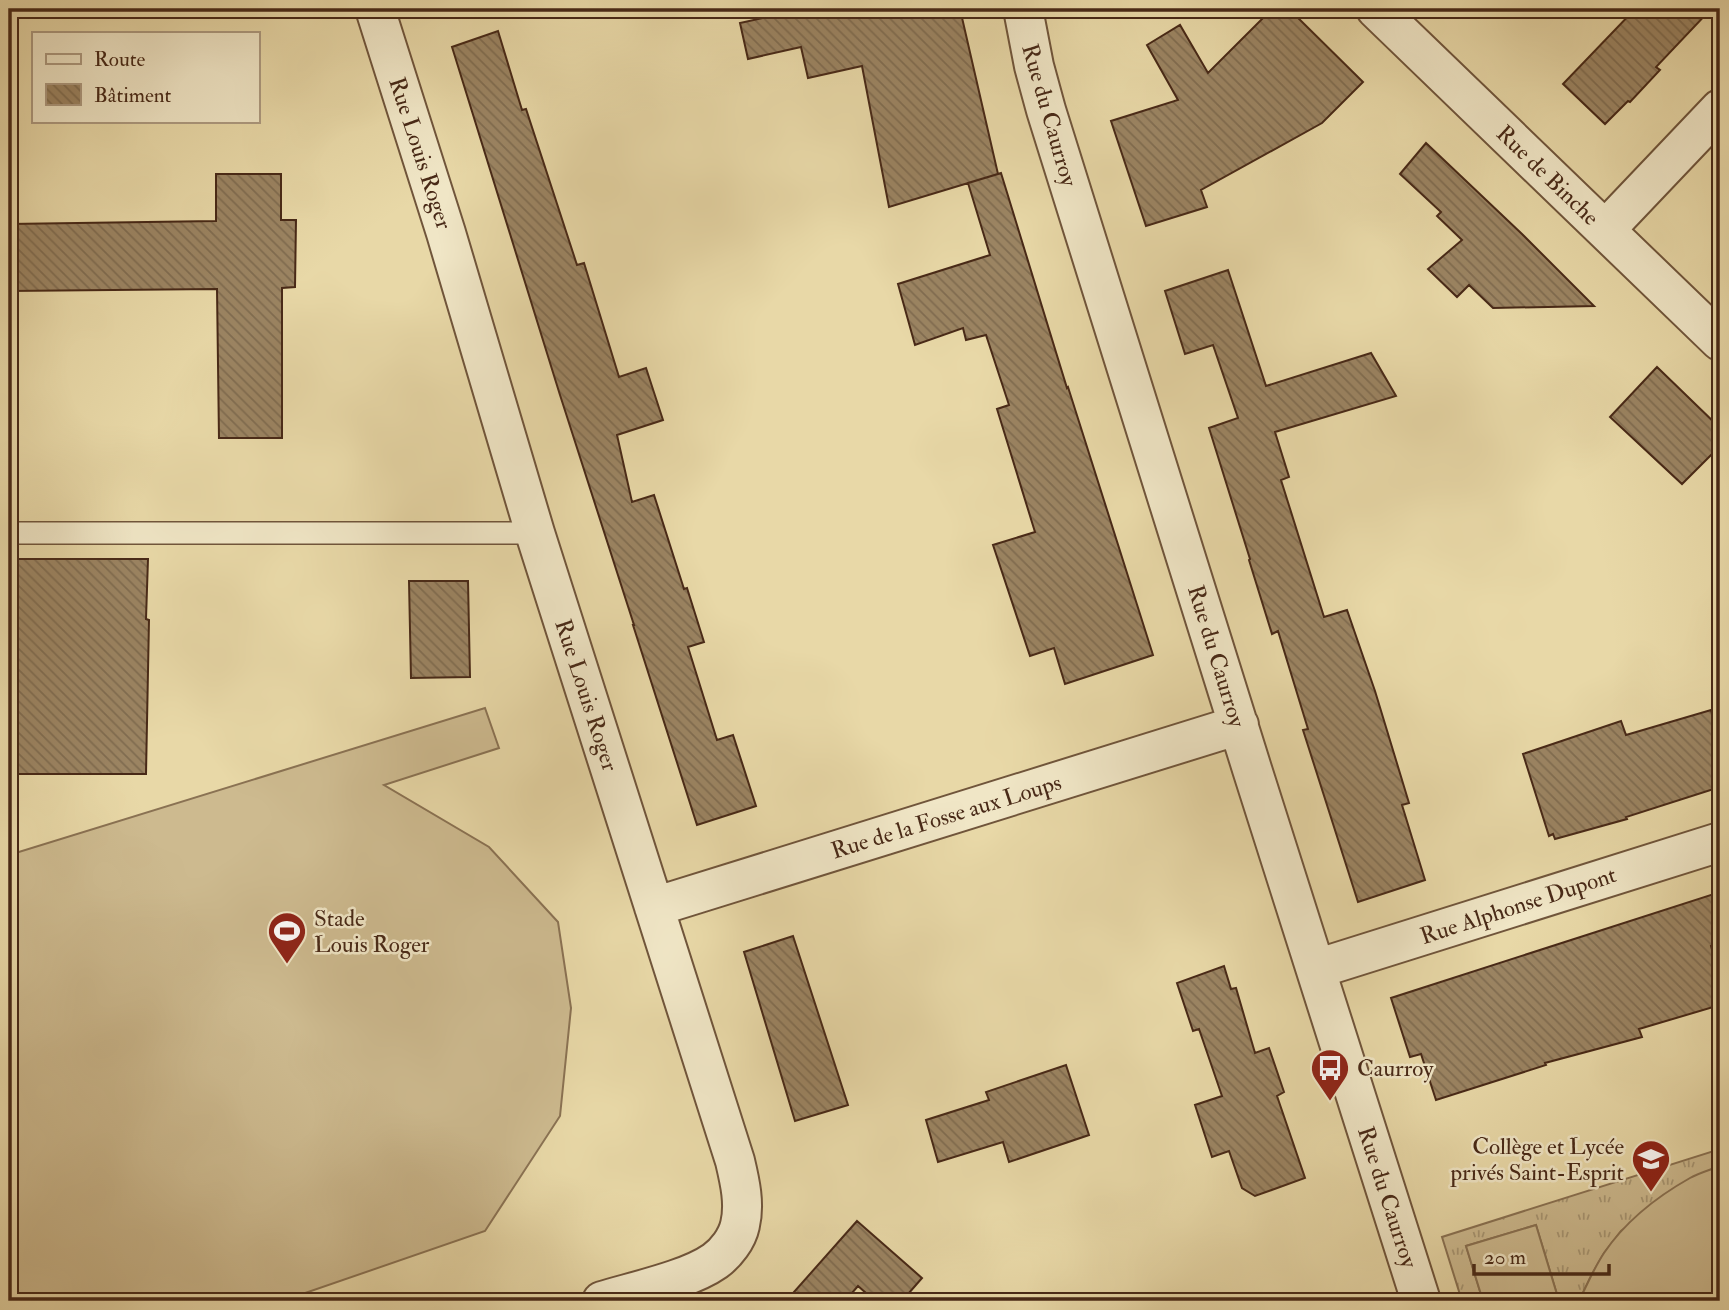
<svg xmlns="http://www.w3.org/2000/svg" width="1729" height="1310" viewBox="0 0 1729 1310" font-family="'IM FELL Double Pica',serif">
  <style>
    .grass { fill: url(#grass-tufts); stroke: #8a7253; stroke-width: 2 }
    .garden { fill: #cdba8f; stroke: #8a7253; stroke-width: 2 }
    .building { fill: url(#building-back-hatch); stroke: #482917; stroke-width: 2 }
    .lines { fill: none; stroke-linecap: round; stroke-linejoin: round }
    .lane-casing { stroke: #70553b; stroke-width: 24 }
    .street-casing { stroke: #70553b; stroke-width: 42 }
    .lane { stroke: #f0e6c6; stroke-width: 21 }
    .street { stroke: #f0e6c6; stroke-width: 38 }
    .labels { text-anchor: middle; stroke-width: 5; stroke-linejoin: round; paint-order: stroke }
    .street-label { font-size: 23px; fill: #482917; stroke: #f0e6c6 }
    .poi-label { font-size: 23px; fill: #482917; stroke: #f0e6c6; text-anchor: start }
  </style>
  <defs>
    <pattern id="grass-tufts" width="24" height="20" patternUnits="userSpaceOnUse" patternTransform="scale(1.75)"><rect width="24" height="20" fill="#cdba8f"/><path d="M3 7l-1-3M5 7V3M7 7l1-3M15 17l-1-3M17 17v-4M19 17l1-3" fill="none" stroke="#a89774"/></pattern>
    <pattern id="building-back-hatch" width="6" height="6" patternUnits="userSpaceOnUse" patternTransform="scale(1.75)"><rect width="6" height="6" fill="#9b8462"/><path d="M-1 5l2 2M0 0l6 6M5-1l2 2" fill="none" stroke="#806c50"/></pattern>
  </defs>
  <rect width="100%" height="100%" fill="#e8d8a7"/>
  <filter id="stains"><feTurbulence type="fractalNoise" baseFrequency=".00286" numOctaves="4"/><feColorMatrix values="0 0 0 0 .2 0 0 0 0 .09 0 0 0 0 .02 0 0 0 .5 -.17"/></filter>
  <radialGradient id="worn" r=".72"><stop offset=".6" stop-color="#630" stop-opacity="0"/><stop offset="1" stop-color="#630" stop-opacity=".3"/></radialGradient>
  <!-- grass -->
  <path class="grass" d="M1720,1149V1166L1691,1178L1621,1231L1604,1253L1592,1274L1579,1301H1559L1536,1225L1466,1246L1483,1301H1462L1442,1237Z"/>
  <!-- garden -->
  <path class="garden" d="M485,708L499,748L384,785L489,847L558,922L571,1008L560,1116L485,1231L282,1301H9V855Z
    M1720,1166V1301H1579C1587,1285 1594,1268 1604,1253C1625,1222 1658,1196 1690,1178C1699,1173 1710,1170 1720,1166Z
    M1536,1225L1559,1301H1483L1466,1246Z"/>
  <!-- building -->
  <path class="building" d="M803,9H960L998,174L889,207L862,66L808,78L801,47L748,59L740,23Z
    M1272,9H1289L1363,82L1322,123L1201,190L1207,207L1146,226L1111,121L1178,100L1147,45L1180,25L1208,73Z
    M1635,9H1711L1656,67L1660,70L1630,102L1628,101L1605,124L1563,84Z
    M498,31L522,110L526,109L577,265L584,263L619,377L646,368L663,420L617,435L632,502L654,495L684,589L687,588L704,642L688,647L717,740L733,735L756,806L697,825L633,625H634L560,395L452,47Z
    M1426,143L1522,234L1594,306L1493,308L1469,285L1457,297L1428,269L1462,240L1437,216L1441,212L1400,174Z
    M1001,173L1067,388L1068,387L1153,655L1065,684L1054,648L1030,656L993,545L1035,532L997,409L1009,405L986,335L966,340L963,328L915,345L898,284L990,255L968,183Z
    M216,174H281V220H296L295,287L282,288V438H219L217,289L9,291V224L216,221Z
    M1228,270L1266,386L1371,353L1396,396L1275,432L1289,477L1281,480L1324,617L1347,610L1375,691L1409,803L1402,805L1425,880L1358,902L1303,730L1308,729L1278,631L1272,634L1249,560L1250,559L1209,428L1238,418L1213,345L1185,354L1165,291Z
    M1657,367L1720,428V446L1682,484L1610,417Z
    M9,559H148L146,619L149,620L146,774H9Z
    M409,581H468L470,677L411,678Z
    M1711,710L1720,741V787L1626,817L1627,819L1555,839L1553,834L1549,836L1523,754L1621,721L1626,735Z
    M1720,892V943L1711,946L1720,980V1005L1639,1029L1642,1037L1545,1063L1546,1065L1436,1100L1421,1054L1410,1057L1391,998Z
    M793,936L848,1105L795,1121L744,952Z
    M1224,966L1231,989L1236,988L1255,1053L1269,1048L1284,1092L1277,1096L1305,1178L1255,1196L1242,1188L1229,1151L1212,1157L1195,1105L1222,1096L1199,1029L1193,1031L1177,983Z
    M1066,1065L1089,1135L1009,1162L1003,1142L938,1162L926,1120L989,1100L986,1092Z
    M857,1221L922,1278L902,1301H875L858,1286L845,1301H786Z"/>
  <g class="lines">
    <!-- lane casing -->
    <g class="lane-casing">
      <path id="lane" d="M9,533H535"/>
    </g>
    <!-- street casing -->
    <g class="street-casing">
      <path id="street" d="M375,9L446,233L535,533L735,1161C740,1182 745,1204 740,1225C737,1239 726,1253 715,1261C688,1280 635,1291 602,1301
        M1023,9L1034,66L1046,110L1252,769L1421,1301
        M1376,9L1720,341
        M1605,230L1720,109
        M654,907L1239,725
        M1316,969L1720,842"/>
    </g>
    <!-- lane -->
    <use href="#lane" class="lane"/>
    <!-- street -->
    <use href="#street" class="street"/>
  </g>
  <!-- icons -->
  <defs>
    <g id="stadium-pin" transform="scale(2.0125)"><path d="M0 17L-7.5 6A9.5 9.5 0 1 1 7.5 6Z" fill="#8f2418" stroke="#f0e6c6"/><path d="M0-5a6.5 5 0 1 0 0 10a6.5 5 0 1 0 0-10ZM-3.5-1.8h7v3.6h-7Z" fill="#fff"/></g>
    <g id="bus-pin" transform="scale(2.0125)"><path d="M0 17L-7.5 6A9.5 9.5 0 1 1 7.5 6Z" fill="#8f2418" stroke="#f0e6c6"/><path d="M-5-6H5V4H4V6H2V4H-2V6H-4V4H-5ZM-3.5-4V0h7V-4ZM-3.5 1.2v1.5H-2V1.2ZM2 1.2v1.5H3.5V1.2Z" fill="#fff"/></g>
    <g id="school-pin" transform="scale(2.0125)"><path d="M0 17L-7.5 6A9.5 9.5 0 1 1 7.5 6Z" fill="#8f2418" stroke="#f0e6c6"/><path d="M0-5L7-2L0 1L-7-2ZM-4 1L0 2.5L4 1V4Q0 6-4 4Z" fill="#fff"/></g>
  </defs>
  <g fill-rule="evenodd">
    <use href="#stadium-pin" x="287" y="931"/>
    <use href="#bus-pin" x="1330" y="1068"/>
    <use href="#school-pin" x="1651" y="1159"/>
  </g>
  <g class="labels">
    <!-- street labels -->
    <g class="street-label">
      <text transform="translate(1050 115) rotate(74)" y="8">Rue du Caurroy</text>
      <text transform="translate(421 153) rotate(72)" y="8">Rue Louis Roger</text>
      <text transform="translate(1548 175) rotate(44)" y="8">Rue de Binche</text>
      <text transform="translate(1217 656) rotate(73)" y="8">Rue du Caurroy</text>
      <text transform="translate(587 695) rotate(72)" y="8">Rue Louis Roger</text>
      <text transform="translate(946 816) rotate(-17)" y="8">Rue de la Fosse aux Loups</text>
      <text transform="translate(1518 905) rotate(-18)" y="8">Rue Alphonse Dupont</text>
      <text transform="translate(1388 1197) rotate(72)" y="8">Rue du Caurroy</text>
    </g>
    <!-- poi labels -->
    <g class="poi-label">
      <text x="314" y="926">Stade<tspan x="314" dy="26">Louis Roger</tspan></text>
      <text x="1357" y="1076">Caurroy</text>
      <text x="1624" y="1154" text-anchor="end">Collège et Lycée<tspan x="1624" dy="26">privés Saint-Esprit</tspan></text>
    </g>
  </g>
  <!-- margin -->
  <rect width="1729" height="1310" fill="none" stroke="#e8d8a7" stroke-width="35"/>
  <rect x="10" y="10" width="1708" height="1289" fill="none" stroke="#482917" stroke-width="3.5"/>
  <rect x="18" y="18" width="1694" height="1275" fill="none" stroke="#482917" stroke-width="2"/>
  <!-- legend -->
  <rect x="32" y="32" width="228" height="91" fill="#f0e6c6" stroke="#ad9a80" stroke-width="2"/>
  <rect x="46" y="54" width="35" height="10" fill="#f0e6c6" stroke="#ad9a80" stroke-width="2"/>
  <text x="94" y="66" font-size="21" fill="#482917">Route</text>
  <rect x="46" y="84" width="35" height="21" fill="url(#building-back-hatch)" stroke="#ad9a80" stroke-width="2"/>
  <text x="94" y="102" font-size="21" fill="#482917">Bâtiment</text>
  <!-- scale -->
  <path d="M1474 1264v10h135v-10" fill="none" stroke="#482917" stroke-width="3.5"/>
  <text x="1484" y="1264" font-size="21" fill="#482917" stroke="#f0e6c6" stroke-width="5" paint-order="stroke">20 m</text>
  <rect width="100%" height="100%" filter="url(#stains)"/>
  <rect width="100%" height="100%" fill="url(#worn)"/>
</svg>
